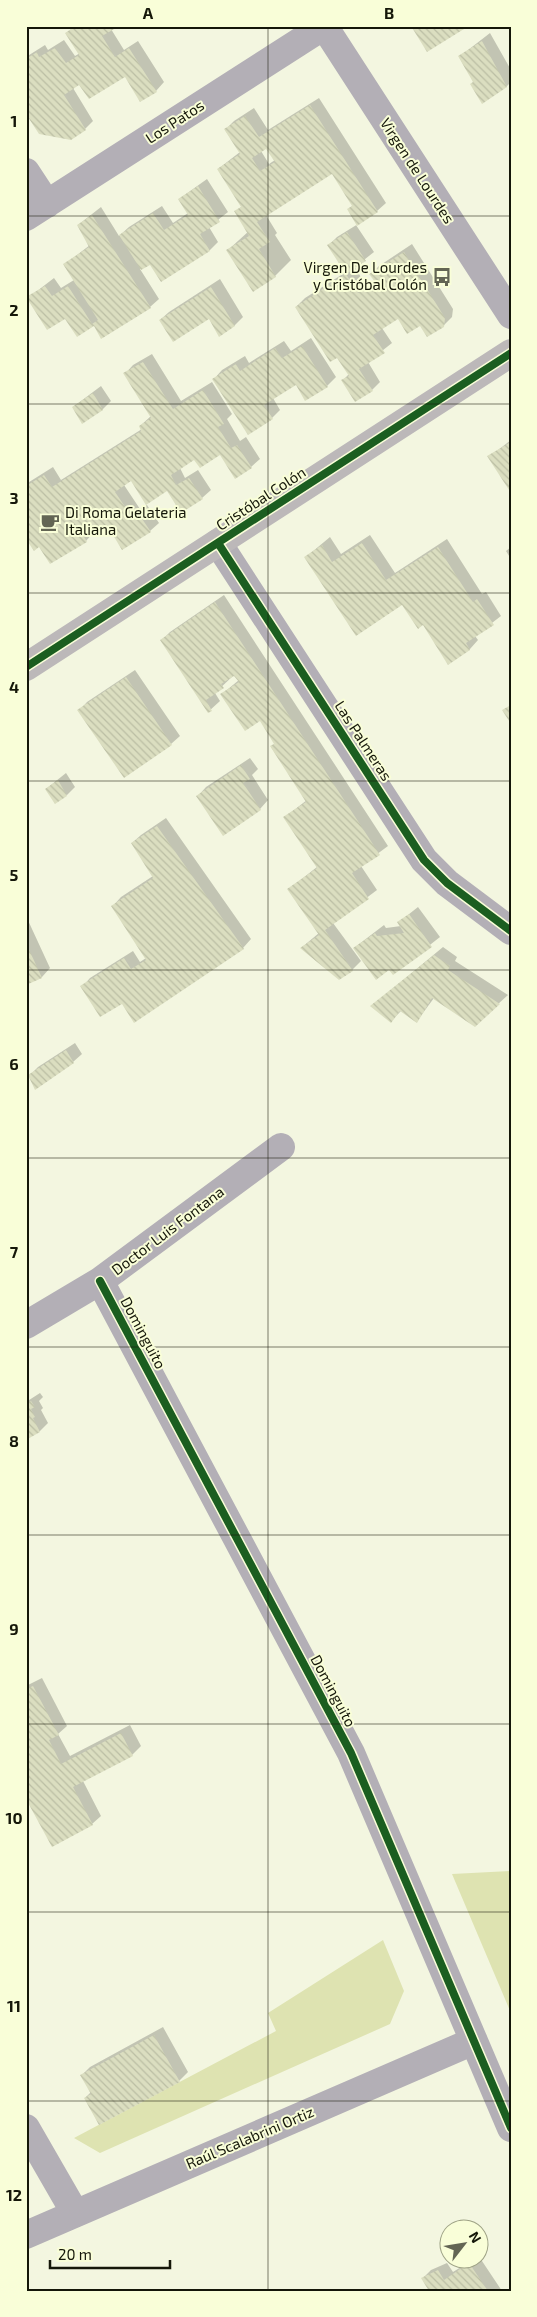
<svg xmlns="http://www.w3.org/2000/svg" width="537" height="2317" viewBox="0 0 537 2317" font-family="'Exo 2',sans-serif">
  <style>
    .green { fill: #dee3b1 }
    .shadow { fill: #0003; fill-rule: evenodd }
    .building { fill: url(#building-back-hatch); fill-rule: evenodd }
    .lines { fill: none; stroke-linecap: round; stroke-linejoin: round }
    .street { stroke: #b3afb6; stroke-width: 28 }
    .secondary { stroke: #bcb8b9; stroke-width: 28 }
    .cycleway-casing { stroke: #f9fed8; stroke-width: 11 }
    .cycleway { stroke: #1b5e20; stroke-width: 8 }
    .grid { fill: none; stroke: #151709; stroke-width: 1; stroke-opacity: 0.55 }
    .labels { text-anchor: middle; stroke-width: 4; stroke-linejoin: round; paint-order: stroke }
    .street-label { font-size: 15px; fill: #151709; stroke: #f9fed8 }
    .poi-label { font-size: 15px; fill: #151709; stroke: #f9fed8; text-anchor: end }
    .neatline { fill: none; stroke: #151709; stroke-width: 2 }
    .grid-label { font-size: 16px; text-anchor: middle; font-weight: bold; fill: #151709 }
  </style>
  <defs>
    <pattern id="building-back-hatch" width="6" height="6" patternUnits="userSpaceOnUse" patternTransform="scale(1.25)"><rect width="6" height="6" fill="#dbdec0"/><path d="M-1 5l2 2M0 0l6 6M5-1l2 2" fill="none" stroke="#bbbea4"/></pattern>
  </defs>
  <rect width="100%" height="100%" fill="#f3f6e0"/>
  <!-- green -->
  <path class="green" d="M511,1871V2013L452,1874Z
    M383,1940L404,1991L390,2024L100,2153L74,2138L276,2031L268,2013Z"/>
  <!-- shadow -->
  <path class="shadow" d="M74,26H116L111,29L124,50L138,41L164,82L156,91L125,75L80,83L73,88L93,121L85,129L26,112V57L45,45L48,50L64,40L75,56L80,53L67,33Z
    M490,33L511,70V82L507,86L474,82L459,57Z
    M319,98L386,203L377,211L356,225L374,252L355,267L366,286L375,280L371,274L379,266L412,244L453,309L452,317L443,326L420,324L398,317L382,328L392,343L368,362L380,382L372,390L343,380L349,374L337,356L296,307L305,298L346,272L329,245L337,237L358,224L349,209L353,205L333,172L266,215L277,233L275,235L291,260L275,276L228,250L249,231L236,212L242,206L218,169L240,152L225,130L234,121L254,108L268,130ZM266,147L275,160L269,164L261,151Z
    M207,179L228,212L209,227L218,242L210,250L161,281L150,263L140,269L159,299L150,307L102,338L94,325L65,317L28,298L54,278L61,288L74,280L64,265L90,245L78,225L101,207L119,236L129,227L162,206L173,223L188,213L179,199Z
    M220,279L243,317L235,325L219,335L209,318L160,320L169,312Z
    M311,338L336,377L327,386L296,384L273,398L280,410L272,418L214,379L222,370L245,356L249,363L284,341L291,351Z
    M152,354L181,401L212,382L232,414L227,419L240,441L246,437L260,459L251,467L221,454L195,459L180,468L185,478L198,470L211,490L202,498L132,480L124,485L140,509L147,505L159,523L150,531L94,526L92,528L94,532L86,541L40,546L26,537V484L53,467L61,480L142,429L140,426L151,416L125,374L133,365Z
    M101,386L111,401L103,409L82,422L73,407Z
    M511,440V491L489,457Z
    M370,535L395,573L447,539L482,594L486,592L501,616L475,636L478,640L470,649L448,663L423,624L403,604L306,557L330,537L341,554Z
    M511,547V559L506,551Z
    M224,595L388,846L361,866L377,890L333,923L361,961L352,970L301,948L319,933L289,889L317,867L285,817L307,800L271,747L275,743L260,720L222,694L239,680L235,674L215,693L220,701L208,712L162,640L170,632Z
    M135,670L180,736L171,744L79,711L87,702Z
    M250,758L258,769L252,775L268,800L260,809L198,796L206,787Z
    M66,773L75,787L67,795L46,789Z
    M166,818L251,939L243,948L122,1002L82,987L90,978L133,951L140,962L146,958L113,906L121,897L153,876L132,843L141,835Z
    M418,907L440,937L393,974L390,969L354,948L384,925L386,928L401,926L399,922Z
    M26,916L50,968L42,977L26,984Z
    M443,947L457,957L455,961L508,995L475,1025L434,998L417,1021L401,1011L391,1021L372,1006Z
    M75,1043L82,1054L73,1062L29,1076L38,1067Z
    M40,1393L43,1397L39,1401L43,1408L41,1410L48,1423L40,1431L26,1439V1402Z
    M42,1678L67,1726L58,1734L70,1756L130,1725L141,1746L132,1755L83,1781L101,1816L92,1824L26,1796V1686Z
    M163,2027L188,2072L179,2081L99,2124L85,2098L91,2092L82,2075L90,2067Z
    M480,2258L502,2291H428L429,2289L422,2279L431,2270L447,2263L453,2272L472,2260H480Z"/>
  <!-- building -->
  <path class="building" d="M76,26H115L116,28L102,36L115,57L129,48L157,92L140,102L125,77L89,99L79,85L64,95L86,130L71,140L39,134L26,114V59L37,52L39,57L55,48L66,63L79,55L65,33Z
    M411,26H462L464,29L427,52Z
    M482,41L507,87L482,104L470,84L473,82L458,56Z
    M310,105L378,212L357,226L347,209L352,206L332,174L257,222L270,242L259,249L276,277L253,292L226,250L249,236L234,211L241,207L217,169L240,154L224,129L245,116L259,137ZM266,149L275,162L260,171L252,158Z
    M198,186L220,222L200,234L210,251L161,282L150,265L141,270L119,235L153,213L164,230L188,215L178,199Z
    M92,215L151,308L101,339L94,326L77,337L65,319L47,330L26,297L45,286L52,296L68,286L92,324L98,320L63,264L89,247L77,225Z
    M347,232L366,261L346,274L327,245Z
    M404,252L445,318L444,327L427,337L420,326L407,334L398,319L373,335L385,353L359,369L373,391L355,402L341,380L349,376L337,358L330,362L295,307L346,274L358,293L375,282L369,274Z
    M211,287L235,326L219,337L209,319L173,342L159,320Z
    M302,346L328,387L305,401L296,385L264,405L273,419L248,435L212,379L236,364L240,371L275,348L282,358Z
    M143,362L173,409L203,390L224,424L218,427L231,448L237,445L252,468L235,479L220,455L200,468L194,460L182,468L171,475L176,485L189,478L203,499L181,513L167,491L146,505L131,481L115,492L132,517L138,513L151,532L122,550L110,530L100,537L94,528L83,535L87,542L50,564L39,547L34,551L26,539V486L44,475L52,487L141,431L139,426L151,418L123,373Z
    M93,393L103,410L82,424L72,407Z
    M511,442V493L487,456Z
    M362,543L386,580L438,547L473,602L477,599L494,625L466,643L470,650L448,665L423,625L418,629L402,605L356,636L304,557L322,545L332,562Z
    M215,602L380,855L352,873L369,899L325,930L353,971L339,980L300,948L319,935L287,889L317,868L283,817L306,802L270,746L274,744L260,721L245,731L220,694L239,682L234,676L221,684L224,688L206,700L212,711L208,713L160,640Z
    M126,677L172,745L124,778L77,710Z
    M511,705V724L502,710Z
    M241,765L250,779L243,783L261,810L223,836L196,796Z
    M58,780L67,796L55,804L45,789Z
    M157,826L244,949L134,1023L122,1004L100,1017L80,986L124,958L131,969L146,960L111,906L153,878L131,843Z
    M409,914L432,947L393,975L389,970L376,980L353,948L375,933L377,936L404,933L397,922Z
    M26,943L42,978L26,985Z
    M434,955L450,966L448,970L500,1004L475,1027L432,998L417,1023L400,1011L391,1023L370,1006Z
    M66,1050L74,1063L35,1090L28,1075Z
    M31,1401L35,1407L31,1409L35,1417L33,1418L40,1432L26,1440V1404Z
    M33,1686L59,1735L49,1740L61,1764L121,1733L133,1756L73,1787L93,1825L52,1847L26,1799V1689Z
    M154,2035L180,2082L99,2125L84,2098L91,2094L80,2075Z
    M469,2263L488,2291H429L421,2278L438,2270L444,2280Z"/>
  <g class="lines">
    <!-- street -->
    <path class="street" d="M324,26L511,315
      M26,172L47,204
      M26,217L324,26
      M218,543L424,860L447,883L511,931
      M100,1281L351,1753L511,2128
      M26,1325L100,1281L281,1147
      M26,2128L75,2213
      M26,2235L474,2041"/>
    <!-- secondary -->
    <path class="secondary" d="M26,667L511,353"/>
    <!-- cycleway casing -->
    <g class="cycleway-casing">
      <path id="cycleway" d="M218,543L424,860L447,883L511,931
        M26,667L511,353
        M100,1281L351,1753L511,2128"/>
    </g>
    <!-- cycleway -->
    <use href="#cycleway" class="cycleway"/>
  </g>
  <!-- grid -->
  <path class="grid" d="M268,26V2291M26,216H511M26,404H511M26,593H511M26,781H511M26,970H511M26,1158H511M26,1347H511M26,1535H511M26,1724H511M26,1912H511M26,2101H511"/>
  <!-- icons -->
  <defs>
    <g id="bus-bare" transform="scale(1.5)"><path d="M-5-6H5V4H4V6H2V4H-2V6H-4V4H-5ZM-3.5-4V0h7V-4ZM-3.5 1.2v1.5H-2V1.2ZM2 1.2v1.5H3.5V1.2Z" fill="#636554" stroke="#f9fed8" stroke-width="2.5" paint-order="stroke"/></g>
    <g id="cafe-bare" transform="scale(1.5)"><path d="M-5.5-4.5H6V0H3Q3 3.5 0 3.5H-2.5Q-5.5 3.5-5.5 0ZM3-3.2v2h1.7v-2ZM-6 4.5H4V6H-6Z" fill="#636554" stroke="#f9fed8" stroke-width="2.5" paint-order="stroke"/></g>
  </defs>
  <g fill-rule="evenodd">
    <use href="#bus-bare" x="442" y="277"/>
    <use href="#cafe-bare" x="50" y="522"/>
  </g>
  <g class="labels">
    <!-- street labels -->
    <g class="street-label">
      <text transform="translate(175 122) rotate(-33)" y="5">Los Patos</text>
      <text transform="translate(417 171) rotate(57)" y="5">Virgen de Lourdes</text>
      <text transform="translate(261 499) rotate(-33)" y="5">Cristóbal Colón</text>
      <text transform="translate(363 741) rotate(57)" y="5">Las Palmeras</text>
      <text transform="translate(168 1231) rotate(-37)" y="5">Doctor Luis Fontana</text>
      <text transform="translate(143 1333) rotate(62)" y="5">Dominguito</text>
      <text transform="translate(333 1691) rotate(62)" y="5">Dominguito</text>
      <text transform="translate(250 2138) rotate(-23)" y="5">Raúl Scalabrini Ortiz</text>
    </g>
    <!-- poi labels -->
    <g class="poi-label">
      <text x="427" y="273">Virgen De Lourdes<tspan x="427" dy="17">y Cristóbal Colón</tspan></text>
      <text x="65" y="518" text-anchor="start">Di Roma Gelateria<tspan x="65" dy="17">Italiana</tspan></text>
    </g>
  </g>
  <!-- border -->
  <rect width="537" height="2317" fill="none" stroke="#f9fed8" stroke-width="55"/>
  <!-- north arrow -->
  <g transform="translate(464 2244) rotate(59)"><circle r="24" fill="#f9fed8" stroke="#9ea285"/>
  <path d="M0-4L9 19L0 12L-9 19Z" fill="#636554"/>
  <text y="-8" font-size="14" font-weight="bold" text-anchor="middle" fill="#151709">N</text>
  </g>
  <!-- scale -->
  <path d="M50 2260v8h120v-8" fill="none" stroke="#151709" stroke-width="2.5"/>
  <text x="58" y="2260" font-size="15" fill="#151709" stroke="#f9fed8" stroke-width="4" paint-order="stroke">20 m</text>
  <rect x="28" y="28" width="482" height="2262" class="neatline"/>
  <g class="grid-label">
    <text x="148" y="19">A</text>
    <text x="389" y="19">B</text>
    <text x="14" y="127">1</text>
    <text x="14" y="316">2</text>
    <text x="14" y="504">3</text>
    <text x="14" y="693">4</text>
    <text x="14" y="881">5</text>
    <text x="14" y="1070">6</text>
    <text x="14" y="1258">7</text>
    <text x="14" y="1447">8</text>
    <text x="14" y="1635">9</text>
    <text x="14" y="1824">10</text>
    <text x="14" y="2012">11</text>
    <text x="14" y="2201">12</text>
  </g>
</svg>
